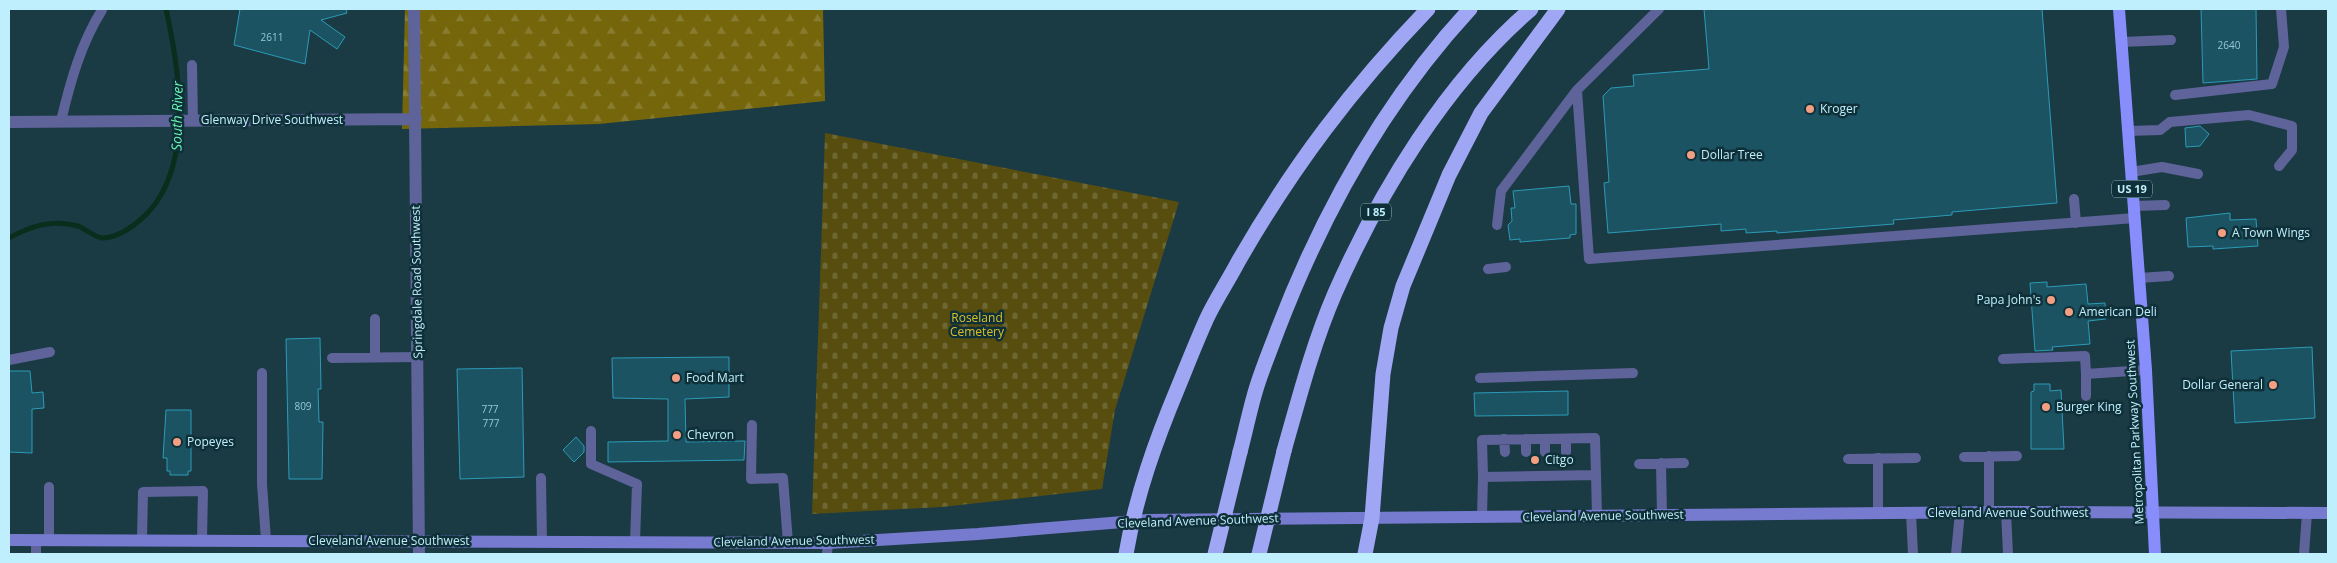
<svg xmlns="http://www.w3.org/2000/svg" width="2337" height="563" viewBox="0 0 2337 563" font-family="'Open Sans',sans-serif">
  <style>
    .forest { fill: url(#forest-firs) }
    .cemetery { fill: url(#cemetery-stones) }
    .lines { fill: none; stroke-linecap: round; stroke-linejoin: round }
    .stream { stroke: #0a2d1c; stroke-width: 5 }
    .building { fill: #1b5362; stroke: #2c9bb7 }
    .lane { stroke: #5e6399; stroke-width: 10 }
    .street { stroke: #5e6399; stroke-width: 12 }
    .secondary { stroke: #767bd0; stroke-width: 12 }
    .primary { stroke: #878dfb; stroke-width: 12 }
    .highway { stroke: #9fa7f5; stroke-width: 15 }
    .highway-bridge { stroke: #9fa7f5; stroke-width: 15 }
    .poi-dot { fill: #f39f83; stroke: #0f3039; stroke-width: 2 }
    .labels { text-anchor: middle; stroke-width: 5; stroke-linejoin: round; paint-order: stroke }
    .number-label { font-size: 10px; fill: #96c7d6 }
    .shield { fill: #0f3039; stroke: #8ab5c2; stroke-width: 1 }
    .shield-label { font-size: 11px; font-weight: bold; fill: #bfeefc }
    .poi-label { font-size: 12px; fill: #bfeefc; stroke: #0f3039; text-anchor: start }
    .street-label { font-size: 12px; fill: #bfeefc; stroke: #0f3039 }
    .park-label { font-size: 12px; fill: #d9c029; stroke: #0f3039 }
    .water-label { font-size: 14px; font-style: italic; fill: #6af6b1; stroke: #0f3039 }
  </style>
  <defs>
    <pattern id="forest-firs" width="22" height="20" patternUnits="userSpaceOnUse" patternTransform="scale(1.25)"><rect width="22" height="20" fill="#75660b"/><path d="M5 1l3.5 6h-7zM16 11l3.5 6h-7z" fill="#877c2f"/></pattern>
    <pattern id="cemetery-stones" width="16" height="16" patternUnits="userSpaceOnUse" patternTransform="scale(1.25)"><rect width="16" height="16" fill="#574d0f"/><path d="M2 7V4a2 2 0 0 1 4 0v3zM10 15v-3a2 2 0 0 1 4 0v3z" fill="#6d6733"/></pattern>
  </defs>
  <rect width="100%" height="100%" fill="#1a3a44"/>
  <!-- forest -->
  <path class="forest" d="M405,9H823L825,101L599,124L402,129Z"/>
  <!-- cemetery -->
  <path class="cemetery" d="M825,133L1179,202L1115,410L1102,489L942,507L812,514Z"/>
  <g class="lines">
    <!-- stream -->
    <path class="stream" d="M9,238C31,226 52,219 78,226C86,229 94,237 102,238C116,238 128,230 139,221C196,175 180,72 166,9"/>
  </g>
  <!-- building -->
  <path class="building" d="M240,9H346L347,13L321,20L345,37L337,49L310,30L305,64L234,45Z
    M1704,9H2042L2057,203L1952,212V215L1893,220L1894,224L1777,233V231L1746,233V229L1721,231V224L1608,233L1604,183L1609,182L1603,96L1611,88L1634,86L1633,75L1709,69Z
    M2201,9H2256L2257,79L2203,83Z
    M2200,126L2209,134L2200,146L2186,147L2185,128Z
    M1569,186L1571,204H1576V234L1570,235V238L1520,242V239L1510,240L1508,225L1512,221L1511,208H1515L1513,191Z
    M2230,213V220L2256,219L2258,246L2213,249V246L2188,247L2186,218Z
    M2047,282V287L2086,284L2088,304L2105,303L2106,319L2088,321L2090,344L2052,347L2053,350L2035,351L2030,283Z
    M320,338L321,389H318L319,422H323L322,479H289L286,339Z
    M2312,347L2315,418L2235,423L2231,351Z
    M729,357V397L685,399L686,442L745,441L744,460L608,462V442L668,441V399L613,398L612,358Z
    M522,368L524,477L460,479L457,369Z
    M9,371H30L32,393L43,392L44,408L32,409V453L9,452Z
    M2034,384H2050V391L2061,390L2064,449H2031V392L2034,391Z
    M1568,391V415L1475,416L1474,393Z
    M166,410H191V471H188V475H170V471H167V458H163Z
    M576,437L584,446V452L574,462L563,450Z"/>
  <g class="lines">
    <!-- lane -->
    <path class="lane" d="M1659,9L1577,90L1589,259L2135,218
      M2121,42L2171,40
      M192,65L193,121
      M2175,95L2272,84L2284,47L2281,9
      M61,121C70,83 81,43 102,10
      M2128,131L2160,130L2170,122L2249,115L2292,126V150L2279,166
      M2131,172L2162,167L2198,174
      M2074,199L2076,223
      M2134,206L2165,205
      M1497,225L1501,191L1577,90
      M1488,269L1506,267
      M2139,278L2169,276
      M375,319V357
      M332,358L418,357
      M2003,359L2085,356L2086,374L2146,370
      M9,360L50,352
      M262,373V484L266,540
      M1480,378L1633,373
      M2086,396V374
      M752,425L751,479L783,478L788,543
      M591,431V464L637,484L635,542
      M1504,439L1505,452
      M1545,439V452
      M1566,439V452
      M1526,452V439
      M1989,456V512
      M1964,457L2017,456
      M1848,459L1916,458
      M1661,463L1662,515
      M1639,464L1684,463
      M1483,477L1482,440L1595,438L1596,475
      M541,478L542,542
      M2006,512L2008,554
      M1878,513V458
      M1911,513L1913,554
      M1482,517L1483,477L1596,475L1597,516
      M142,540L143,492L203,491L202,540
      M36,541V554
      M49,541V487
      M827,554L828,543
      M1956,554L1960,512
      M2304,554L2307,513"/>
    <!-- street -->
    <path class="street" d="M414,9L419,554
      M9,122L416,119"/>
    <!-- secondary -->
    <path class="secondary" d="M9,540L828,543L978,534L1147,520L2006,512L2328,513"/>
    <!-- primary -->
    <path class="primary" d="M2119,9L2146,370L2155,554"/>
    <!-- highway -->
    <path class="highway" d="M1284,451C1299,398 1313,344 1335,293C1380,191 1446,82 1531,9
      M1240,452C1246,430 1250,408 1257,386C1263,367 1271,348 1278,329C1323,212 1385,101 1470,9
      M1126,554C1136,495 1156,440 1179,385C1188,363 1197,340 1207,318C1216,299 1228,281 1238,262C1293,166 1352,88 1428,9
      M1365,554L1372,518L1383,374L1391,328L1403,286L1449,175L1481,113L1558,9"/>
    <!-- highway-bridge -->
    <path class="highway-bridge" d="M1215,554L1240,452
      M1259,554L1284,451"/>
  </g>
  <!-- markers -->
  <g class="poi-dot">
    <circle cx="1810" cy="109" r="5"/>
    <circle cx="1691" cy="155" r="5"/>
    <circle cx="2222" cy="233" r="5"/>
    <circle cx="2051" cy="300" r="5"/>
    <circle cx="2069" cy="312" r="5"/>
    <circle cx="676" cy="378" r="5"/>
    <circle cx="2273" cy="385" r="5"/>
    <circle cx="2046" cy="407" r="5"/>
    <circle cx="677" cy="435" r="5"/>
    <circle cx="177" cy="442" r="5"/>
    <circle cx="1535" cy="460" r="5"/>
  </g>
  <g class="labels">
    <!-- number labels -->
    <g class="number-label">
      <text x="272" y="41">2611</text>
      <text x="2229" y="49">2640</text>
      <text x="303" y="410">809</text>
      <text x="490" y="413">777</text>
      <text x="491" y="427">777</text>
    </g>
    <!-- shield labels -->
    <g class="shield">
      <rect x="2112" y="180.5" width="40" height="17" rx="4"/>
      <rect x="1361" y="203.5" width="30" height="17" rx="4"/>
    </g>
    <g class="shield-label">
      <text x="2132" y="193">US 19</text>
      <text x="1376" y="216">I 85</text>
    </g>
    <!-- poi labels -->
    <g class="poi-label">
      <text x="1820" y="113">Kroger</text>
      <text x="1701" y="159">Dollar Tree</text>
      <text x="2232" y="237">A Town Wings</text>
      <text x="2041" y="304" text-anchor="end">Papa John's</text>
      <text x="2079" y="316">American Deli</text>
      <text x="686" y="382">Food Mart</text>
      <text x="2263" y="389" text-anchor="end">Dollar General</text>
      <text x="2056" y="411">Burger King</text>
      <text x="687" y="439">Chevron</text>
      <text x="187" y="446">Popeyes</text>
      <text x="1545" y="464">Citgo</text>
    </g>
    <!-- street labels -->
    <g class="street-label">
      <text x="272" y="124">Glenway Drive Southwest</text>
      <text transform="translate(417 282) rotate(-91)" y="4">Springdale Road Southwest</text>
      <text transform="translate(2135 432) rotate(-93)" y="4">Metropolitan Parkway Southwest</text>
      <text x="2008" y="517">Cleveland Avenue Southwest</text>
      <text transform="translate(1603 516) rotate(-1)" y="4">Cleveland Avenue Southwest</text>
      <text transform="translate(1198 521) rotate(-2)" y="4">Cleveland Avenue Southwest</text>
      <text x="389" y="545">Cleveland Avenue Southwest</text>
      <text transform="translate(794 541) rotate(-1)" y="4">Cleveland Avenue Southwest</text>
    </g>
    <!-- park labels -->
    <g class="park-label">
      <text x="977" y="322">Roseland<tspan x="977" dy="14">Cemetery</tspan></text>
    </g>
    <!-- water labels -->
    <g class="water-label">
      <text transform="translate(177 116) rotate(-89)" y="5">South River</text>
    </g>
  </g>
  <!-- border -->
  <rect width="2337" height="563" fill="none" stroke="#bfeefc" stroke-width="20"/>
</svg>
